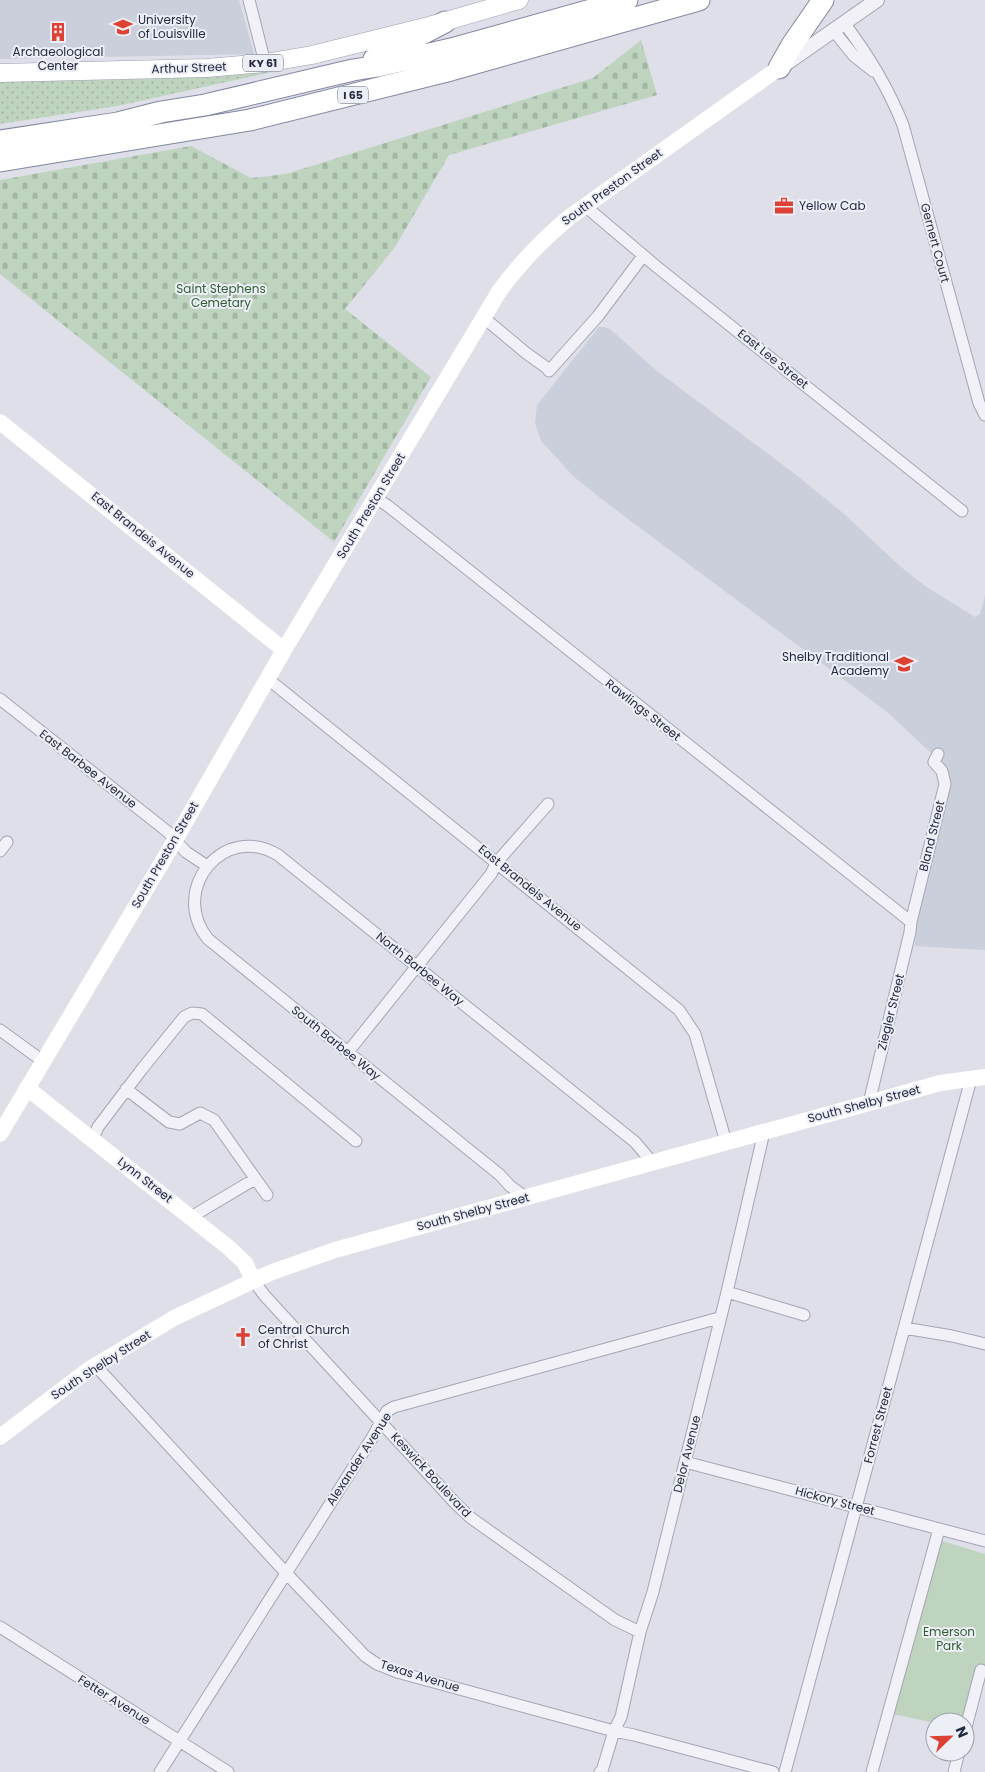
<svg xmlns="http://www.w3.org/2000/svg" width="985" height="1772" viewBox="0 0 985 1772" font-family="Poppins,sans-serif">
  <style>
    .built { fill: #cbcedb }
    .grass { fill: url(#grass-dots) }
    .cemetery { fill: url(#cemetery-stones) }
    .green { fill: #bed4be }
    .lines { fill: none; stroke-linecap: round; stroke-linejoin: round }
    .minor-casing { stroke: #a3a5b4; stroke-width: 13 }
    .tertiary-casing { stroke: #a3a5b4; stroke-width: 16 }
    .primary-casing { stroke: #9ca0b6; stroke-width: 19 }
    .motorway-casing { stroke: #8388a1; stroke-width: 23 }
    .minor { stroke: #f1f1f7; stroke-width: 11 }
    .tertiary { stroke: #f1f1f7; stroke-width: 14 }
    .secondary { stroke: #fff; stroke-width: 16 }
    .primary { stroke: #fff; stroke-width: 18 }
    .motorway { stroke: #fff; stroke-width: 21 }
    .labels { text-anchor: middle; stroke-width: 4; stroke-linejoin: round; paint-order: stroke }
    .shield { fill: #edeff6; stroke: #616478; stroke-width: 1 }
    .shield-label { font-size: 11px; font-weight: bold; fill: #252942 }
    .poi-label { font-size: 12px; fill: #252942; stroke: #edeff6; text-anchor: start }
    .street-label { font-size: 12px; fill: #252942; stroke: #edeff6 }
    .park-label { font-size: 12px; fill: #315f33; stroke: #edeff6 }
  </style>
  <defs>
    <pattern id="grass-dots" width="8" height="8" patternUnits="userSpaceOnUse" patternTransform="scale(1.25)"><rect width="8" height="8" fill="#bed4be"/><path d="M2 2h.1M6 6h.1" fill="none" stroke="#a3b6a4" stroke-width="1.8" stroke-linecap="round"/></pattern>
    <pattern id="cemetery-stones" width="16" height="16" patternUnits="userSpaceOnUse" patternTransform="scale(1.25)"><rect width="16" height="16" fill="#bed4be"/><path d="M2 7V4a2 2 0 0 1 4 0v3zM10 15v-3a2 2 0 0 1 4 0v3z" fill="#a3b6a4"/></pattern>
  </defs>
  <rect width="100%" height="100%" fill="#dedfe9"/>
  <!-- built -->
  <path class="built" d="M0,0H239L254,54L0,59Z
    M599,327H604L610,329L657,371L795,474L843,513L901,567L925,586L975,617L980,614L985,595V950L915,946L917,917L950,784L949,773L943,764L886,711L612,507L574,477L541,441L535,423L537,405Z"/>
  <!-- grass -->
  <path class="grass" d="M313,63L117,106L0,124V78Z"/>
  <!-- cemetery -->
  <path class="cemetery" d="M641,40L657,95L449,155L395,247L345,309L431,377L334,542L0,274V180L191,146L251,178L286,174L593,78Z"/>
  <!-- green -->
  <path class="green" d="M939,1540L985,1554V1671L975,1669L963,1722H935V1723L892,1714Z"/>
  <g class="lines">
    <!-- minor casing -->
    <g class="minor-casing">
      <path id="minor" d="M249,0L265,63
        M844,23C867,53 889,90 903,125L979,403L985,415
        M833,30L854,56L873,71
        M585,206L657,267L962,511
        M483,317L526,353L547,368L549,371L598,316L643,256
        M376,498L388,506L911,922
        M268,679L679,1010L695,1034L726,1142
        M0,699L168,832L186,852L207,866
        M0,851L7,842
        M0,1030L44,1062
        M348,1052L491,874L497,862L548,804
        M126,1089L169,1122L180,1124L200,1113L214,1120L267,1195
        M869,1103L910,932L911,922L945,784L942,771L934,762L938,754
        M93,1139L98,1127L142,1069L184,1017L192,1013L202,1014L356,1141
        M525,1197L510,1186L500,1175L208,939C168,889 225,822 278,855L635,1142L652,1162
        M191,1217L255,1179
        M253,1280L265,1296L456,1504L471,1518L615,1620L640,1632
        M727,1292L804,1315
        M904,1328L952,1336L985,1344
        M95,1365L286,1573L365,1656L377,1664L397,1672L614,1731L634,1735L773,1772
        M685,1462L985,1541
        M0,1627L228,1772
        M965,1731L981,1670
        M160,1772L372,1438L387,1411L394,1407L719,1318
        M600,1772L602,1771L614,1731L621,1717L640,1632L653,1592L727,1292L764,1132
        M785,1772L971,1079
        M872,1772L939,1529
        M954,1772L959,1752"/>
    </g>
    <!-- tertiary casing -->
    <g class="tertiary-casing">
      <path id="tertiary" d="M784,65L877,0"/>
    </g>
    <!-- primary casing -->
    <g class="primary-casing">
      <path id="primary" d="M0,73L207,68L265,63L312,55L429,26L519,0"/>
    </g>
    <!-- motorway casing -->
    <g class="motorway-casing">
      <path id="motorway" d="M374,59L445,22
        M779,68L792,45L823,0
        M0,141L118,123L161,112L205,105L353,70L378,66L451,49L627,0
        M0,161L250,120L451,70L699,0"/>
    </g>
    <!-- minor -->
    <use href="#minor" class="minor"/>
    <!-- tertiary -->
    <use href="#tertiary" class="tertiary"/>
    <!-- secondary -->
    <path class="secondary" d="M0,422L284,650
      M27,1088L228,1247L245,1263L253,1280
      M0,1134L167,854L284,650L500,290C523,260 542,240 571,216L779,68
      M0,1437L88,1370L174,1318L272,1272L335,1250L869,1103L940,1083L985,1077"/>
    <!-- primary -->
    <use href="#primary" class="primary"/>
    <!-- motorway -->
    <use href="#motorway" class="motorway"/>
  </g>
  <!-- icons -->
  <defs>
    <g id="university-bare" transform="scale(1.5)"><path d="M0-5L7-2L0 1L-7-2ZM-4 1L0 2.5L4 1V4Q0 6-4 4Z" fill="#dd4134" stroke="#edeff6" stroke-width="2.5" paint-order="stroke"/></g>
    <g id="building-bare" transform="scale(1.5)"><path d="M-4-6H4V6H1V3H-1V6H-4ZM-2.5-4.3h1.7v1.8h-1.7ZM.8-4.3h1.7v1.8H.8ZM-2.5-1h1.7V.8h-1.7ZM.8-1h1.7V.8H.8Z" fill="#dd4134" stroke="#edeff6" stroke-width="2.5" paint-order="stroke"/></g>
    <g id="office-bare" transform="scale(1.5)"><path d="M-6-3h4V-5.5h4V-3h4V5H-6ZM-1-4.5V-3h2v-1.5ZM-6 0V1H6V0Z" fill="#dd4134" stroke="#edeff6" stroke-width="2.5" paint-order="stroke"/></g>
    <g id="school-bare" transform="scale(1.5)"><path d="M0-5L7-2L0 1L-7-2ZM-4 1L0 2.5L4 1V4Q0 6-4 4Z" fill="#dd4134" stroke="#edeff6" stroke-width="2.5" paint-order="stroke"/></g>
    <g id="church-bare" transform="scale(1.5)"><path d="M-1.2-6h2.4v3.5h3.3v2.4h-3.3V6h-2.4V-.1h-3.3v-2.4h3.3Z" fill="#dd4134" stroke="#edeff6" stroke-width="2.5" paint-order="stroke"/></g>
  </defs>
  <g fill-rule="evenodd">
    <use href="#university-bare" x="123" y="27"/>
    <use href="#building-bare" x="58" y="32"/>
    <use href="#office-bare" x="784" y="206"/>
    <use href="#school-bare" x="904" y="664"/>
    <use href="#church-bare" x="243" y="1337"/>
  </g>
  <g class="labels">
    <!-- shield labels -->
    <g class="shield">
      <rect x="243" y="54.5" width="40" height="17" rx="4"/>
      <rect x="338" y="86.5" width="30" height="17" rx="4"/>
    </g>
    <g class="shield-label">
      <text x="263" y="67">KY 61</text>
      <text x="353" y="99">I 65</text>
    </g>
    <!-- poi labels -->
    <g class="poi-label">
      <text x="138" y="24">University<tspan x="138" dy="14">of Louisville</tspan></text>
      <text x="58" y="56" text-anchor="middle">Archaeological<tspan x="58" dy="14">Center</tspan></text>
      <text x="799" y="210">Yellow Cab</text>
      <text x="889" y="661" text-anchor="end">Shelby Traditional<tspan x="889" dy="14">Academy</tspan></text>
      <text x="258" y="1334">Central Church<tspan x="258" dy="14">of Christ</tspan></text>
    </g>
    <!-- street labels -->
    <g class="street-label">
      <text transform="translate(189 68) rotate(-2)" y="4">Arthur Street</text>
      <text transform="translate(612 187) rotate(-36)" y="4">South Preston Street</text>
      <text transform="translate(935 243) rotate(75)" y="4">Gernert Court</text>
      <text transform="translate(773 359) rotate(39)" y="4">East Lee Street</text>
      <text transform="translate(371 506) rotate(-59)" y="4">South Preston Street</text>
      <text transform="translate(143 535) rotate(39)" y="4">East Brandeis Avenue</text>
      <text transform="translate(643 710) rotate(38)" y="4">Rawlings Street</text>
      <text transform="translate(88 769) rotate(38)" y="4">East Barbee Avenue</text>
      <text transform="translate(932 836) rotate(-76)" y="4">Bland Street</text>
      <text transform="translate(165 855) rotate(-60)" y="4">South Preston Street</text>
      <text transform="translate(530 888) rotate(39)" y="4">East Brandeis Avenue</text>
      <text transform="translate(420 969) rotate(39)" y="4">North Barbee Way</text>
      <text transform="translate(891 1012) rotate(-76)" y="4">Ziegler Street</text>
      <text transform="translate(336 1043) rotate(39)" y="4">South Barbee Way</text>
      <text transform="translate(864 1104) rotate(-15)" y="4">South Shelby Street</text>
      <text transform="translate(145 1180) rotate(38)" y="4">Lynn Street</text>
      <text transform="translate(473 1212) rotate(-15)" y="4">South Shelby Street</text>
      <text transform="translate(101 1365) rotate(-33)" y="4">South Shelby Street</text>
      <text transform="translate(878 1425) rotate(-75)" y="4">Forrest Street</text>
      <text transform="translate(687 1454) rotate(-76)" y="4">Delor Avenue</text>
      <text transform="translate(359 1459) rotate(-57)" y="4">Alexander Avenue</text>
      <text transform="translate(431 1475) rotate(47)" y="4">Keswick Boulevard</text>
      <text transform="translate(835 1501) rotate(15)" y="4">Hickory Street</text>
      <text transform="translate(420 1676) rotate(17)" y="4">Texas Avenue</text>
      <text transform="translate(114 1700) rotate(32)" y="4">Fetter Avenue</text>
    </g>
    <!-- park labels -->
    <g class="park-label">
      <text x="221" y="293">Saint Stephens<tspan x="221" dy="14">Cemetary</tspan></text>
      <text x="949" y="1636">Emerson<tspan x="949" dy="14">Park</tspan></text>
    </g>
  </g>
  <!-- north arrow -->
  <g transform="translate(950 1737) rotate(67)"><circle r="24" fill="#edeff6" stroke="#9da0ae"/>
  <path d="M0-4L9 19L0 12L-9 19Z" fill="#dd4134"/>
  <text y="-8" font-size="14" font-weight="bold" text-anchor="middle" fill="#252942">N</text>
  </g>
</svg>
